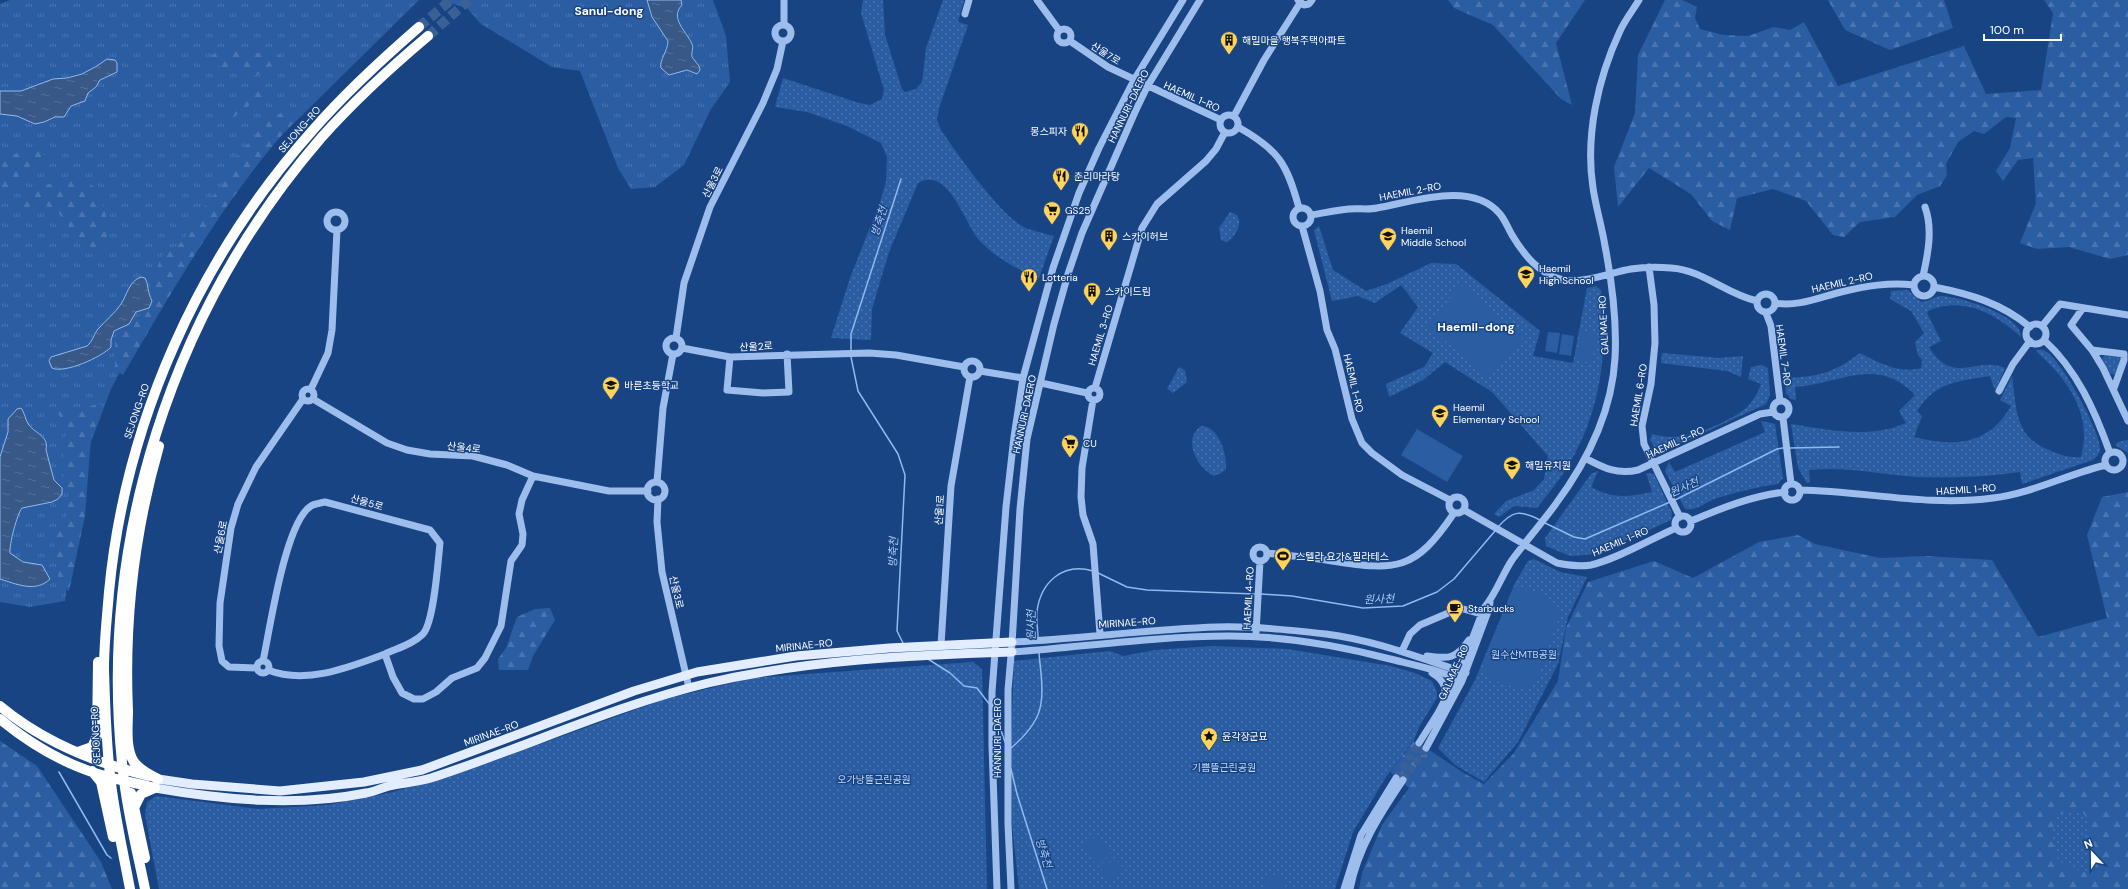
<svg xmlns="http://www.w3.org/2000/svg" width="2128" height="889" viewBox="0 0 2128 889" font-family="'DM Sans','Noto Sans KR',sans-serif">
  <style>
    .grass { fill: url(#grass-tufts) }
    .forest { fill: url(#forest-firs) }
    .park { fill: url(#park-dots) }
    .garden { fill: #2b5da3 }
    .water { fill: url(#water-ripples); stroke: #8fb9ef }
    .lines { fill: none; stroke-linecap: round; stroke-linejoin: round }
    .stream { stroke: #8fb9ef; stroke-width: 1.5 }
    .minor-tunnel { stroke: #3b6096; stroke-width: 7; stroke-dasharray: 7 3.5; stroke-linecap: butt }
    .highway-tunnel { stroke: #3b6096; stroke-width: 10; stroke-dasharray: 10 5; stroke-linecap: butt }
    .minor { stroke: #9dbeec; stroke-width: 7 }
    .major { stroke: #e2edff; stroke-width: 9 }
    .highway { stroke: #fff; stroke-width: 10 }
    .labels { text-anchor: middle; stroke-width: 3; stroke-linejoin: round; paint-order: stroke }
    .poi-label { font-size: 10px; fill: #fff; stroke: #184484; text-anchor: start }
    .street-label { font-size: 10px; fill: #fff; stroke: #184484 }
    .park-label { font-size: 10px; fill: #c2d9f9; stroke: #184484 }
    .water-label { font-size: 11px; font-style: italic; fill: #a8c9f4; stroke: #184484 }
    .quarter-label { font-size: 12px; font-weight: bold; fill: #fff; stroke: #184484 }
  </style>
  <defs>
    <pattern id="grass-tufts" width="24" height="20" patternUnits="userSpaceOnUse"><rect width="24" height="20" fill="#2b5da3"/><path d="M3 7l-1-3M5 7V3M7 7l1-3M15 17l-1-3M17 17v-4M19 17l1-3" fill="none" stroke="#4b75b1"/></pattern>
    <pattern id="forest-firs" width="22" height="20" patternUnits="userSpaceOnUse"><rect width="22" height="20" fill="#2b5da3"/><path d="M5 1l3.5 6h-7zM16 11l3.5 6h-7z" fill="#4b75b1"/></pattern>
    <pattern id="park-dots" width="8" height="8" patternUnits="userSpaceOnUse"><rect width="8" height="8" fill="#2b5da3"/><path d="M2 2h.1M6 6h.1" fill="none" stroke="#4b75b1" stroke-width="1.8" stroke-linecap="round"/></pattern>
    <pattern id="water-ripples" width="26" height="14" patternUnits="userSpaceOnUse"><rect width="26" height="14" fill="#385888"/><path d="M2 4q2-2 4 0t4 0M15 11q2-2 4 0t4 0" fill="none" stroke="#56719a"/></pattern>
  </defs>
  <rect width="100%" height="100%" fill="#184484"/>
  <!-- grass -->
  <path class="grass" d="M10,0H419L285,132L247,164L154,308L111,389L85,458L65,601L30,607L0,602V4Z
    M440,0H713L726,36L730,82L711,109L684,165L655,187L631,189L618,168L580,71L552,67L481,24L467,8Z"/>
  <!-- forest -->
  <path class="forest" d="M1448,0H1585L1556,43L1572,105L1561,99L1493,25L1454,8Z
    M1665,0H1682L1697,7L1695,18L1700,29L1723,35L1748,36L1774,27L1790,30L1804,22L1838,86L1964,46L1986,94L2041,90L2053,13L2044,0H2128V255L2110,259L2069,247L2037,249L2020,243L2036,203L2033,158L2018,160L2003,181L1996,171L2010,148L2016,118L2006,117L1984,134L1974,131L1958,142L1946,164L1947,175L1940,186L1917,195L1895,217L1860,222L1844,237L1833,235L1806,201L1773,189L1737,198L1730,230L1712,221L1691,194L1649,168L1618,207L1614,167L1635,113L1638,55Z
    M1828,0H1944L1953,28L1890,50L1845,30Z
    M217,51L279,54L281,57L279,60C270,65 264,71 255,76L212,64L210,62L212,56Z
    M255,89L261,90L263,95L232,118L229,117C234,107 245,95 255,89Z
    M281,113H291L297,118C227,194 175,286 123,375L115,370V343L117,332C130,326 138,315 151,307L153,299L149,291L161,257L183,241L192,222L223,184L235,159L268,120Z
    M23,151H38L45,156L47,165L0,191V159Z
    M67,177C73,177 80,176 85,180C89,182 94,187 97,190C105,201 115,246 99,253C93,256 89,253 84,252C77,240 60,204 43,206C35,207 27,212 19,212L16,209C22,191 51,184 67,177Z
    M98,404L104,406L91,437L85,516L69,591L59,586L58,570L53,555L55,540L66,517L70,495L61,468L66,439L64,424L58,413L59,409L72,411Z
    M2128,492V889H1359L1362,873L1382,825L1409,788L1390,772L1414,741C1438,754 1459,772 1484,784L1514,753L1558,681L1566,628L1588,582L1654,561L1693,578L1759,542L1798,535L1815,544L1880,558L1926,556L1992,560L2038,637L2107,618L2087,535L2102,497Z
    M550,608L555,620L533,656L528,670H499L498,659L506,648L517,617L535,609Z
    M0,741L37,766L101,862L112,889H0Z"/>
  <!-- park -->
  <path class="park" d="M863,0H883L885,35L902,89L905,92L916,89L922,82L926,48L943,0H964L958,22L968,25L939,108L937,120L941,130C957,154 999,213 1022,226C1031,231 1044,233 1054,236L1039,278C1016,269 996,258 979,240C964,223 949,166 918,183L889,252L872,309L871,340L831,338L850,278L880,202L886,182L887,157L881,143L847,126L807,112L775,107L783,78L859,103L870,105L882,99L884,90L861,13Z
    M1230,212L1237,215C1243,224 1235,237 1227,242L1221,240L1219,228Z
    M1319,226L1333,270L1366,291L1387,284L1431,263L1456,264L1540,331L1533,356L1573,363L1587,288L1596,286L1601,290C1609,351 1600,416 1566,469C1558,482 1547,495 1537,508L1514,506L1499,517L1494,514L1506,501L1534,490L1544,479L1548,456L1492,392L1445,362L1423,380L1389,397L1386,384L1424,367L1433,353L1400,333L1418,307L1401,285L1375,303L1358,296L1332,301L1314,230Z
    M1908,290L1921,302C1929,302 1935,295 1943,296C1962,298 2022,315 2021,337C1994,313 1964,296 1928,311L1927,313L1941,341L1929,347C1953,387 1977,355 2005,368L1996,389L1994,388L1990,376C1959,381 1935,382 1917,411L1922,416L1914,437C1954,447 1988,446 2011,406L2000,400L2012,376C2017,410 2014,437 2051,451C2061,455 2070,458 2081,457C2093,413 2067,379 2036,351C2039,350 2042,349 2045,351C2060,357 2102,434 2100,450C2099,455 2096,457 2093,460L2022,484L2020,472C1984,477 1955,478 1919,477C1883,475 1846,466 1809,470L1810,482L1807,483L1798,468L1791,424C1829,430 1870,439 1906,423L1899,411L1915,395C1878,355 1839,384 1795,387L1796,400L1791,399L1786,393L1785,378C1817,377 1834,373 1860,353C1879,363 1899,374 1921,368L1922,360L1918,355L1915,342L1924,333L1911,311L1890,299L1891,291Z
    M1662,353L1719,358L1743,356L1741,377L1727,371L1661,363Z
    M2104,355L2121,358L2117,372L2115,375L2109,373L2102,360Z
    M1762,365L1768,368L1770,395L1766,404L1665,451L1656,450L1650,440L1652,434C1658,435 1665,437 1671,437C1691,438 1731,421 1746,408C1753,401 1758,393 1761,384L1748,379L1751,367Z
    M1179,367L1185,370L1187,382L1173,393L1167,389Z
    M1761,421L1775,424L1783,478L1778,484C1757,487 1737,492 1717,498C1705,502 1698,511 1685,509L1665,471L1669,462L1675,472L1765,432Z
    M1201,426C1219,426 1227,454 1226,469L1221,473L1214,476C1197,468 1182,439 1201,426Z
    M2128,440V453L2115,445L2118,442Z
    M1598,471L1591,487C1612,499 1629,497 1652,492L1646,473L1654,474L1672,513L1671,520L1596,554L1570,556L1546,546L1545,538L1591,474Z
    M1534,559L1560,572L1587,577L1568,617L1558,664L1518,742L1484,782L1455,765L1438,748L1475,680L1515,583L1528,561Z
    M1212,646L1287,649L1391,666L1415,673L1432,681L1437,692V698L1419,727L1414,740L1386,777L1353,832L1335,889H1019L1012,825L1011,743L1014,661L1110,651L1123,656L1155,650Z
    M973,662L982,669L987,889H159L145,815L147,802L156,796L258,809L327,805L393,792L480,766L665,699L753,678Z
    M2079,809L2091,822L2085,837L2089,869L2084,872C2077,869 2069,867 2063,863C2050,856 2051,826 2057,815Z"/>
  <!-- garden -->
  <path class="garden" d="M1461,285L1523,337L1489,377L1427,326Z
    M1548,332L1560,333L1557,353L1545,351Z
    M1581,332L1597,335L1592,363L1576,360Z
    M1562,334L1574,336L1571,356L1559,354Z
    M1417,429L1463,456L1447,482L1401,455Z
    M1521,588C1539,594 1558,595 1559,618L1536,682L1528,688L1521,689L1492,680L1486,673L1485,662L1511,592Z
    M1097,836L1111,855L1097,866L1083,846Z
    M1115,858L1125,870L1110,882L1101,869Z
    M1280,873L1286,888L1268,889L1264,880Z"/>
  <!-- water -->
  <path class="water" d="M647,0H681L682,5C669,18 687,32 692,44C694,49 691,52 692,57L699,66L700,70L697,74L687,70L669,75L661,68C659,60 668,51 668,41L652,17Z
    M107,59L115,60L117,63V72L100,80L96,87L88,93L85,101L71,106L64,117H55L44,122L35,124L17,116L0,114V91H21L53,79L67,78L82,74L97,66Z
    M141,277L145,278C149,286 147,291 152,301L149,308L136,312L129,324L114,331L111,340V347C102,357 64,374 52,368L49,361L51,357L87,346C93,341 94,333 99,328C106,320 115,313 121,304C127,295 129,281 141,277Z
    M21,408C25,413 25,420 29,425C36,434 49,436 46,450L54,480L62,488V494L58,499L52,502L22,508C17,514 9,545 10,553L23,562L42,565L50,579C36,593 16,584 0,579V457L8,432V419L17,409Z"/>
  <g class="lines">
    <!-- stream -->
    <path class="stream" d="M851,351V334L901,179
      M851,357L858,391L898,454L905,475L897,631L903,643
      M1789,448L1839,447
      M1675,500L1777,449L1783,448
      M1545,523L1574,537L1585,539L1670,502
      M1498,527C1513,510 1520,510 1540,520
      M1098,573L1127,587L1147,590L1255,594
      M1261,594L1292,596L1363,608L1403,606L1437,592L1454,579L1495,531
      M1038,639C1038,630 1036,620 1037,611C1041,582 1063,562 1093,571
      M928,659L950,673L964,686L977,688L990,705
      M995,713L1005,742
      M1011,748C1024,737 1039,721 1041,703C1044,687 1040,668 1039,653
      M1011,769L1017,794L1047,889
      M59,772L107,855L111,858"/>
    <!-- minor-tunnel -->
    <path class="minor-tunnel" d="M1396,778L1419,743
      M1403,780L1426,748"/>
    <!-- highway-tunnel -->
    <path class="highway-tunnel" d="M419,27L451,0
      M428,36L469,0"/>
    <!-- minor -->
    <path class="minor" d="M1037,0L1059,30
      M1298,0L1304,5L1309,4L1312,0
      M965,14L969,0
      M784,25V0
      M775 33a8 8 0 1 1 16 0a8 8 0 1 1-16 0Z
      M1057 36a7 7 0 1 1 14 0a7 7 0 1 1-14 0Z
      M1070,41L1108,67L1221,120
      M1220 124a9 9 0 1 1 18 0a9 9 0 1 1-18 0Z
      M1234,116L1264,60L1300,3
      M1238,127C1279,150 1287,164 1299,208
      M1293 217a9 9 0 1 1 18 0a9 9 0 1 1-18 0Z
      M327 221a9 9 0 1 1 18 0a9 9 0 1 1-18 0Z
      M1311,215C1324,213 1337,210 1349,209C1359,208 1368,210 1377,208C1412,202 1472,180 1500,214C1505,220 1508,228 1512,235C1524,255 1539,274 1563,280C1581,284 1613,272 1631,269C1644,267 1658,267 1671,268C1703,270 1726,294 1757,301
      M1302,226L1320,291L1327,330L1335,349L1352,419L1362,443L1372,453L1402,475L1450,500
      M1649,267L1654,305L1655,343L1651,384L1642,426L1644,444L1680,517
      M1923,276C1928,254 1933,229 1925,207
      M1914 286a10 10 0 1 1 20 0a10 10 0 1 1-20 0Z
      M1934,287C1970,294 2001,303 2030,327
      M1757 303a9 9 0 1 1 18 0a9 9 0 1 1-18 0Z
      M1775,303C1798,307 1820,297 1841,292C1866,286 1889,282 1914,285
      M2083,308L2071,325L2092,350L2103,368L2128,421
      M1766,313L1771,326L1780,401
      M2026 334a10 10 0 1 1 20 0a10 10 0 1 1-20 0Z
      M2042,326L2060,304L2128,315
      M676,338L684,283L710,207L763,103L777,69L783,41
      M666 346a8 8 0 1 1 16 0a8 8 0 1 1-16 0Z
      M2044,340C2077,370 2095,411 2110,453
      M682,348L730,357L869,353L896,355L964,367
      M2092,350L2124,354V360L2114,388
      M730,357L727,390L763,393L789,392L787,354
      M964 369a8 8 0 1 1 16 0a8 8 0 1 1-16 0Z
      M980,371L1023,378
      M1041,383L1087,393
      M1088 394a6 6 0 1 1 12 0a6 6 0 1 1-12 0Z
      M1095,388L1142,228L1157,204L1206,161L1216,149L1225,132
      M302 395a6 6 0 1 1 12 0a6 6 0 1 1-12 0Z
      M311,389L328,353L332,330L337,230
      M1999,391L2013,364L2030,341
      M313,399L387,443L407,450L430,454L473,456L507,465L533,476L609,491H648
      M1093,400L1082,468L1081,497L1083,515L1093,544L1100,634
      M1773 409a8 8 0 1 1 16 0a8 8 0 1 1-16 0Z
      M1783,418L1791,484
      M2105 461a9 9 0 1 1 18 0a9 9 0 1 1-18 0Z
      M1585,458C1604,468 1617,475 1638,470L1760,414L1773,412
      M657,482L663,408L673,354
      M647 491a9 9 0 1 1 18 0a9 9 0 1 1-18 0Z
      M1784 492a8 8 0 1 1 16 0a8 8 0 1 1-16 0Z
      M1800,490C1865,491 1928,507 1993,498C2033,493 2068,474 2106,465
      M1449 505a8 8 0 1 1 16 0a8 8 0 1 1-16 0Z
      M658,499L657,522L662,572L689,688
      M1464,510L1557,563C1568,565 1579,567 1591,565C1617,559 1651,539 1676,528
      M1675 524a8 8 0 1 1 16 0a8 8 0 1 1-16 0Z
      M1691,521C1722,508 1751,496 1785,492
      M1253 554a7 7 0 1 1 14 0a7 7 0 1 1-14 0Z
      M1267,553C1289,556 1310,557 1332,561C1397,571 1415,571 1454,513
      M1256,633L1260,561
      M1012,642C1081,639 1149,629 1217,627C1253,626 1290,630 1326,634C1374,640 1420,658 1466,673
      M941,645L951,486L970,377
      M1402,651L1410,634L1420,625L1460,608L1481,614
      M1012,652C1084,647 1156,636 1229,636C1283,636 1337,645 1390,659C1414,665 1440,670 1462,681
      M1427,656C1449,659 1456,659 1469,640
      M257 667a6 6 0 1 1 12 0a6 6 0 1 1-12 0Z
      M263,661C270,629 285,522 311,506C314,504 321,503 325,502L430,530L440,543C438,562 434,622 423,634C413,644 398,648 385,654L393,677L402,693L414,699H423L436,692L452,678L477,668L485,658L501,626L511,561L522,545L523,534L519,514L522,500L533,476
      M257,668L229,667L222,661L219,646L220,603L231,528L238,504L256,467L303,399
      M268,670C306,685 350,667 385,654
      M1432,673C1441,678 1448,687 1444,698
      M1419,743L1438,713L1460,671L1484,608C1496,594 1502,575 1512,560C1526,541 1541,524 1555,505C1587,462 1612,412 1615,358C1617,321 1612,282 1605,246C1602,227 1596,208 1593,188C1585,136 1598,78 1620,31C1625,20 1633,10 1639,0
      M1426,748L1462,681L1489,609L1490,602
      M997,889L992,746V692L1006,507L1014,437L1023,378L1053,268L1079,193L1099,148L1134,80L1183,0
      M1011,889L1008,824V690L1012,644L1020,509L1027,439L1054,324L1068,274L1082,233L1135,112L1147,87L1200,0
      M1344,889L1361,835L1396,778
      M1350,889C1358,848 1380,814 1403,780"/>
    <!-- major -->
    <path class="major" d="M158,779L192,784L280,791L364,782L422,770L634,691L697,672L796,656L889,648L1012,642
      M155,788C224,800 297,807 366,793C374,792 381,788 389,786C403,783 417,782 431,778C524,748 613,706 708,683C807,660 911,655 1012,652"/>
    <!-- highway -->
    <path class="highway" d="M0,706C42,741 96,763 149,776
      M0,719C28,742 63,763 98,774C117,780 136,783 155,788
      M78,752L92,747L97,736L98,662
      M92,771L101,782L113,837
      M158,779C150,775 139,769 134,762C125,748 128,727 128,711C124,621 134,533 159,446
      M131,793L145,858
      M135,806L141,794L155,788
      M130,889C123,851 114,813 110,775C106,740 105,704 104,669C104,643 107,617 109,592C125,422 199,258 312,131C345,93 381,60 419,27
      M145,889C137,850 127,811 123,772C97,542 171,312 321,138C354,101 390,68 428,36"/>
  </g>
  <!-- icons -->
  <defs>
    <g id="building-pin" transform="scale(0.9)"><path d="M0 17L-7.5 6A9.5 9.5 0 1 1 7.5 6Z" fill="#ffd458" stroke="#184484"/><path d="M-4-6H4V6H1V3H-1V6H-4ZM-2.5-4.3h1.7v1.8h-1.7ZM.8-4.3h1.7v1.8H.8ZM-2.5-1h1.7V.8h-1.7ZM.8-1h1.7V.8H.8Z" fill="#111"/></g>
    <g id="restaurant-pin" transform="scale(0.9)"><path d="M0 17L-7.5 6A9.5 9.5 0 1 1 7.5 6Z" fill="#ffd458" stroke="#184484"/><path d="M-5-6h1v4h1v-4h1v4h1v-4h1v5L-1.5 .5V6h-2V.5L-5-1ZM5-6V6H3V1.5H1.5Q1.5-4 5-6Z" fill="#111"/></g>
    <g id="supermarket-pin" transform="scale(0.9)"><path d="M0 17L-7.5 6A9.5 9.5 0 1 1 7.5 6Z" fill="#ffd458" stroke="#184484"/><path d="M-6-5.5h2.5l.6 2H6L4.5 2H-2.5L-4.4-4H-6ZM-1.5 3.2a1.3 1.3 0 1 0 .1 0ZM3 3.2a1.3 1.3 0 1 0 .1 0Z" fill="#111"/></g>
    <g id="school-pin" transform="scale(0.9)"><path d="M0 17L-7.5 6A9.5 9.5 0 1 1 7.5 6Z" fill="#ffd458" stroke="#184484"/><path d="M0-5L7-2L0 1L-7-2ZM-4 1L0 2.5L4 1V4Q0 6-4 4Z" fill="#111"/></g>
    <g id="stadium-pin" transform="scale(0.9)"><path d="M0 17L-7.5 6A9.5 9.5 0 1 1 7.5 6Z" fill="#ffd458" stroke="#184484"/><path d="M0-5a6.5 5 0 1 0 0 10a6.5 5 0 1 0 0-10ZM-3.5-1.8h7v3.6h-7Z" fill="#111"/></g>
    <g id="cafe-pin" transform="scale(0.9)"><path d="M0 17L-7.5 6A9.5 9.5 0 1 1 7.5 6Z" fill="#ffd458" stroke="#184484"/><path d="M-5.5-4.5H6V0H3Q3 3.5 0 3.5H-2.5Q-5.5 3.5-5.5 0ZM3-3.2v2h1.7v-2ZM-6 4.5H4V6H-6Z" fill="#111"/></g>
    <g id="sight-pin" transform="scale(0.9)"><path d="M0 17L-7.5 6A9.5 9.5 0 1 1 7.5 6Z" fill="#ffd458" stroke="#184484"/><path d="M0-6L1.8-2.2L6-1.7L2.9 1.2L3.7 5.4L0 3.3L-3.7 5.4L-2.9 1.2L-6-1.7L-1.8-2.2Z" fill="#111"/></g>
  </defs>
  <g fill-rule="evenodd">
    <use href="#building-pin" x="1229" y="40"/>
    <use href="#restaurant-pin" x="1080" y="131"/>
    <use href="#restaurant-pin" x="1061" y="176"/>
    <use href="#supermarket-pin" x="1052" y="210"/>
    <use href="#building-pin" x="1109" y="236"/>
    <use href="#school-pin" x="1388" y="236"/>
    <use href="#school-pin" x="1526" y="274"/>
    <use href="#restaurant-pin" x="1029" y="277"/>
    <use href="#building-pin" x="1092" y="291"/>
    <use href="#school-pin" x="611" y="385"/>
    <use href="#school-pin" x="1440" y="413"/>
    <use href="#supermarket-pin" x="1070" y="443"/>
    <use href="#school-pin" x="1512" y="465"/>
    <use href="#stadium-pin" x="1283" y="556"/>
    <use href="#cafe-pin" x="1455" y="608"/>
    <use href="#sight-pin" x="1209" y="736"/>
  </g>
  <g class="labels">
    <!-- poi labels -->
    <g class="poi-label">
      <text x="1242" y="44">해밀마을 행복주택아파트</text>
      <text x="1067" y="135" text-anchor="end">몽스피자</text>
      <text x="1074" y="180">춘리마라탕</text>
      <text x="1065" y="214">GS25</text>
      <text x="1401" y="234">Haemil<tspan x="1401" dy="12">Middle School</tspan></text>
      <text x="1122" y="240">스카이허브</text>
      <text x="1539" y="272">Haemil<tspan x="1539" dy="12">High School</tspan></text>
      <text x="1042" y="281">Lotteria</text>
      <text x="1105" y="295">스카이드림</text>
      <text x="624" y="389">바른초등학교</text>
      <text x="1453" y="411">Haemil<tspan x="1453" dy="12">Elementary School</tspan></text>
      <text x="1083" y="447">CU</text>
      <text x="1525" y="469">해밀유치원</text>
      <text x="1296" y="560">스텔라 요가&amp;필라테스</text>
      <text x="1468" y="612">Starbucks</text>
      <text x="1222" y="740">윤각장군묘</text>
    </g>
    <!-- street labels -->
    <g class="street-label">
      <text transform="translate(1106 53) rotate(32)" y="4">산울7로</text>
      <text transform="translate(1192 96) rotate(24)" y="4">HAEMIL 1-RO</text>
      <text transform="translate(1128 106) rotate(-64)" y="4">HANNURI-DAERO</text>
      <text transform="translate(299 129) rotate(-49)" y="4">SEJONG-RO</text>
      <text transform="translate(712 182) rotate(-63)" y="4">산울3로</text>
      <text transform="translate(1410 191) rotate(-11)" y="4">HAEMIL 2-RO</text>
      <text transform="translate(1842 282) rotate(-13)" y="4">HAEMIL 2-RO</text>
      <text transform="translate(1603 325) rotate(-93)" y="4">GALMAE-RO</text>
      <text transform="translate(1100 335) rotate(-73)" y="4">HAEMIL 3-RO</text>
      <text transform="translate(756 346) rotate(-3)" y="4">산울2로</text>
      <text transform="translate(1784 355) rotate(82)" y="4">HAEMIL 7-RO</text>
      <text transform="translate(1354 383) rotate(77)" y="4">HAEMIL 1-RO</text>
      <text transform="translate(1638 395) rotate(-81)" y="4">HAEMIL 6-RO</text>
      <text transform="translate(136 411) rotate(-71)" y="4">SEJONG-RO</text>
      <text transform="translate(1024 414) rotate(-78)" y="4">HANNURI-DAERO</text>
      <text transform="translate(1675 442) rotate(-25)" y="4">HAEMIL 5-RO</text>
      <text transform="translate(464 447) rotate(6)" y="4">산울4로</text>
      <text transform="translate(1966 489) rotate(-4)" y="4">HAEMIL 1-RO</text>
      <text transform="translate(367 502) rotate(16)" y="4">산울5로</text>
      <text transform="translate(939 510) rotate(-86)" y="4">산울1로</text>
      <text transform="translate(220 537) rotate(-79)" y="4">산울6로</text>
      <text transform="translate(1620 541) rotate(-23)" y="4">HAEMIL 1-RO</text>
      <text transform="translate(677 592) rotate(78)" y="4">산울3로</text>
      <text transform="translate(1248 598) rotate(-87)" y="4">HAEMIL 4-RO</text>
      <text transform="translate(1127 622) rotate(-4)" y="4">MIRINAE-RO</text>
      <text transform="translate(804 645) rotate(-6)" y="4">MIRINAE-RO</text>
      <text transform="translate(1453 672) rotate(-66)" y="4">GALMAE-RO</text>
      <text transform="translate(491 733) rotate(-20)" y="4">MIRINAE-RO</text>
      <text transform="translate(95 735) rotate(-93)" y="4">SEJONG-RO</text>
      <text transform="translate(997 738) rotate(-90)" y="4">HANNURI-DAERO</text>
    </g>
    <!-- park labels -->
    <g class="park-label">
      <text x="1524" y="658">원수산MTB공원</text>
      <text x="1224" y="771">기쁨뜰근린공원</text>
      <text x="874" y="783">오가낭뜰근린공원</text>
    </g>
    <!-- water labels -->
    <g class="water-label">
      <text transform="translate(879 221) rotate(-72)" y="4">방축천</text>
      <text transform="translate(1684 487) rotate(-24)" y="4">원사천</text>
      <text transform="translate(893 552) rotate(-87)" y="4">방축천</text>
      <text transform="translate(1379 599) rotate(-2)" y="4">원사천</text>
      <text transform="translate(1031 625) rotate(-90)" y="4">원사천</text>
      <text transform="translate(1044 853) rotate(73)" y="4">방축천</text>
    </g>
    <!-- quarter labels -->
    <g class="quarter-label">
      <text x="609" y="15">Sanul-dong</text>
      <text x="1476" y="331">Haemil-dong</text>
    </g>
  </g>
  <!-- north arrow -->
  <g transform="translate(2092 853) rotate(338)" stroke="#184484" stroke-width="3" paint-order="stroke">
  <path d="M0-3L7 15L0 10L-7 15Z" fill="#ffffff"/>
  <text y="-6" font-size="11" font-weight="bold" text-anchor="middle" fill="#ffffff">N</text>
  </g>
  <!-- scale -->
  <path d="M1984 34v6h77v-6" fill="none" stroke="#ffffff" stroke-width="2"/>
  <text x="1990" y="34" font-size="12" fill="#ffffff" stroke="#184484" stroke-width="3" paint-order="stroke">100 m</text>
</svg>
